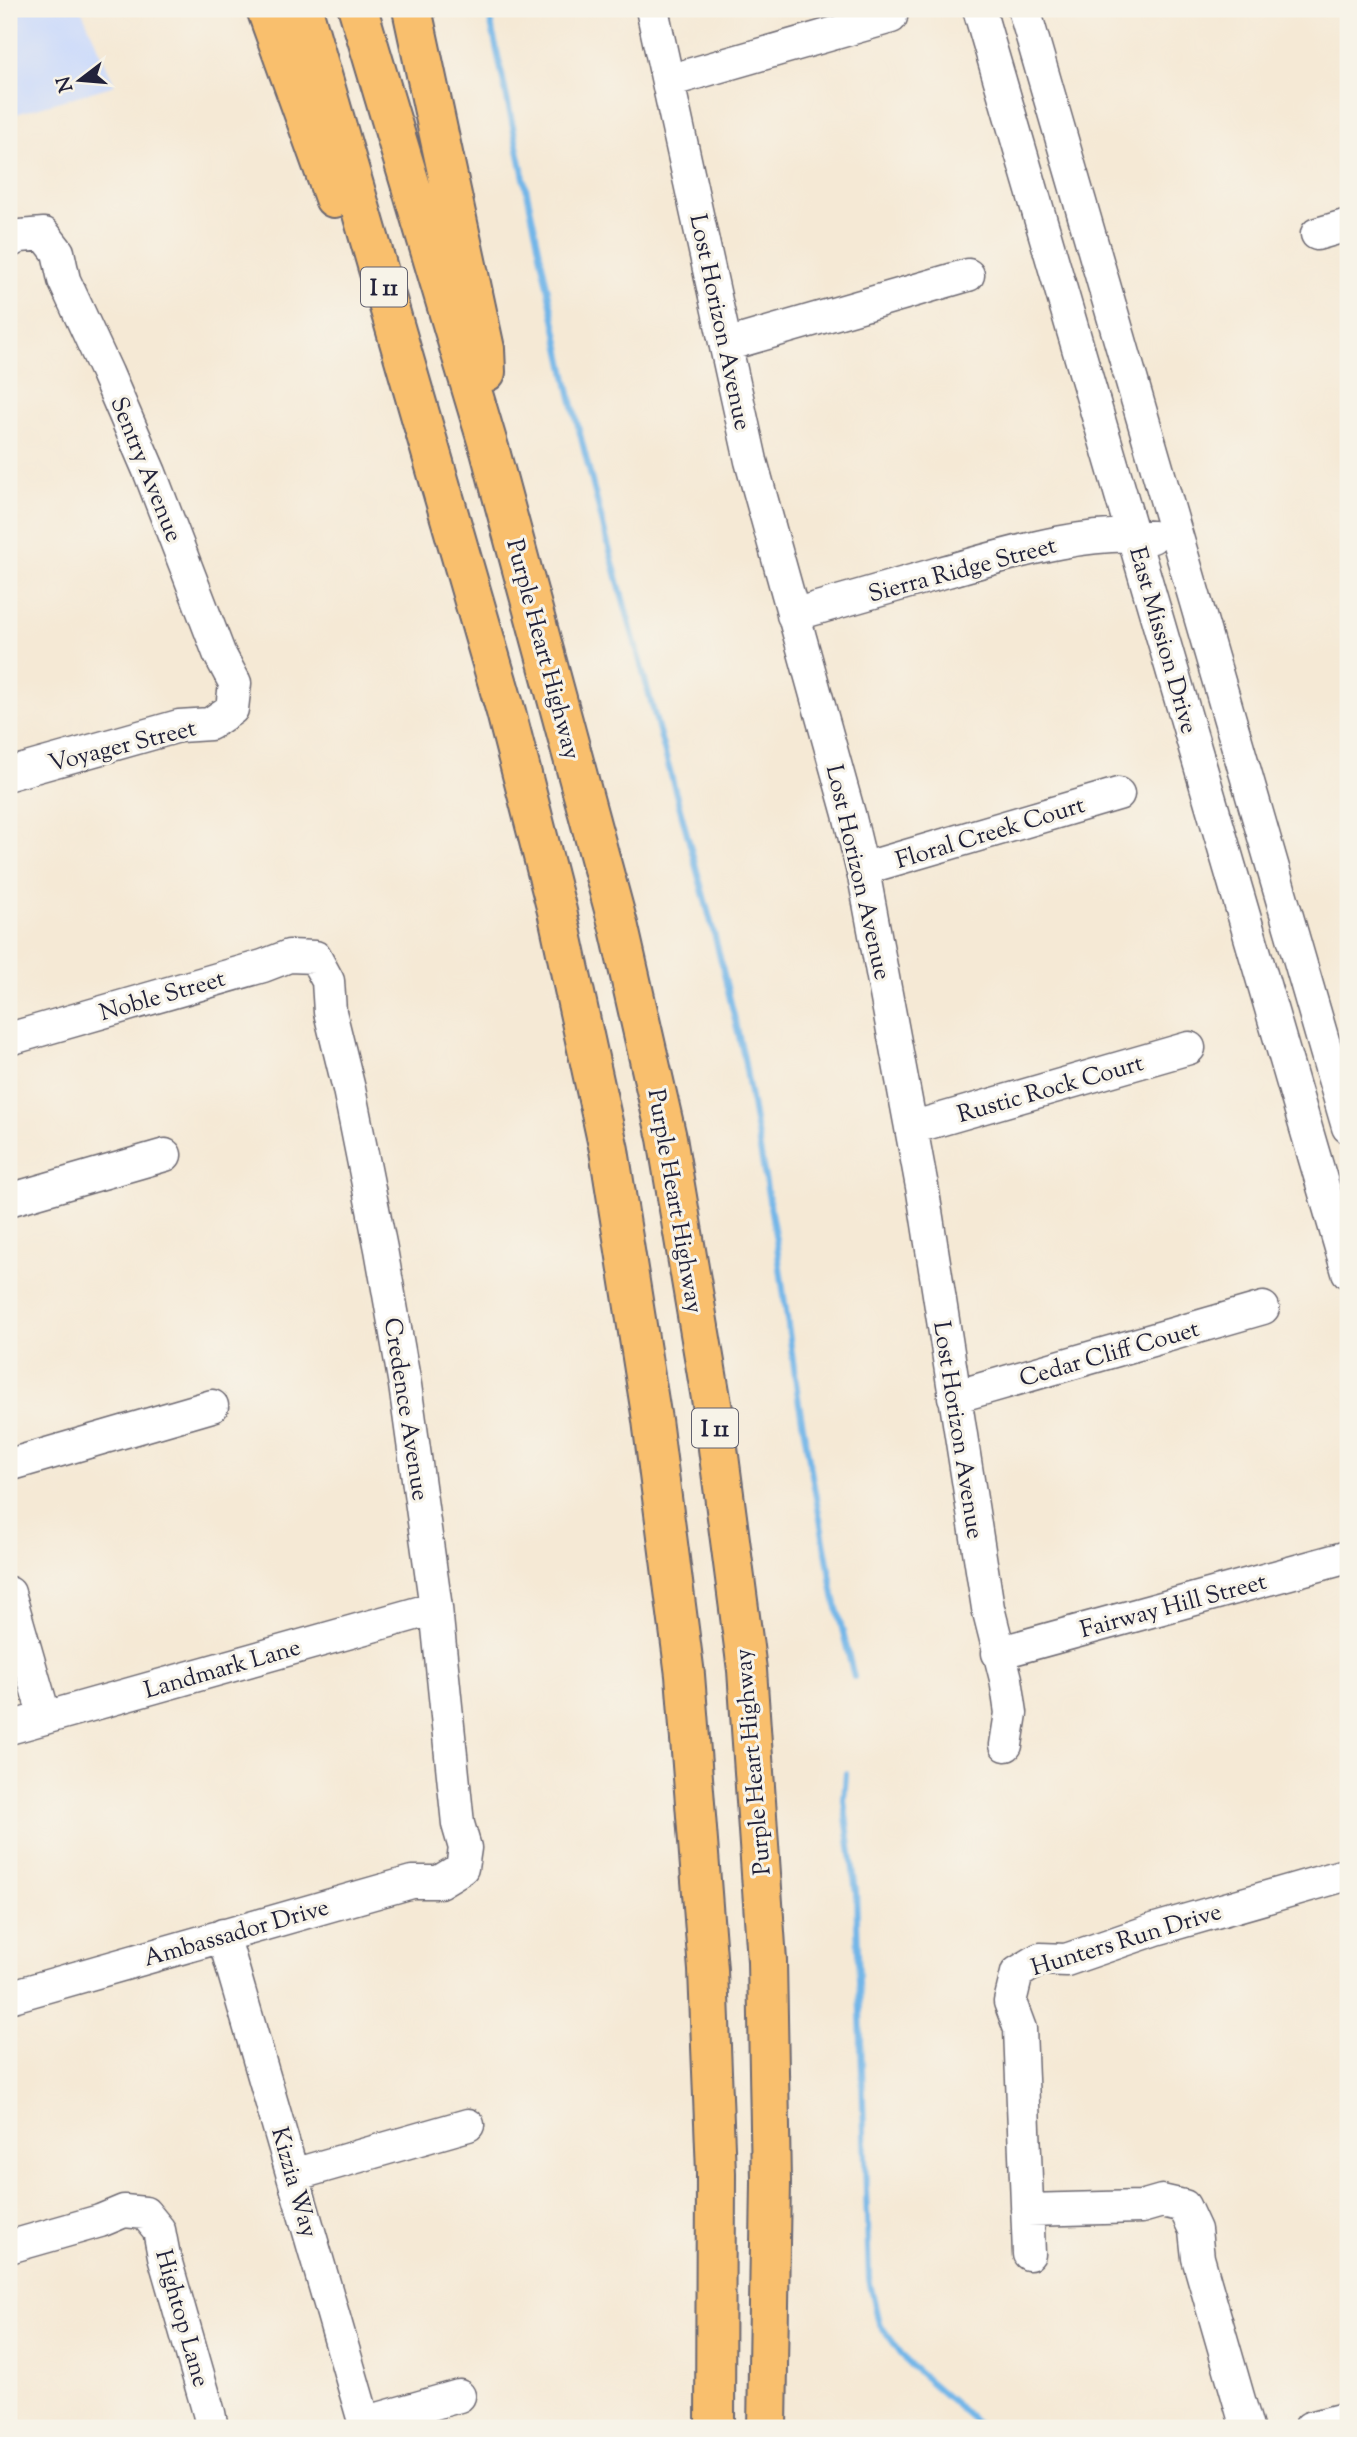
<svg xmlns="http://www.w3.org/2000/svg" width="1357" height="2437" viewBox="0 0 1357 2437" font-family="'Sorts Mill Goudy',serif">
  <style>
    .built { fill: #cddbfa }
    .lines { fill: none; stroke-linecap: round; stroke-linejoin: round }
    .stream { stroke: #72b6e8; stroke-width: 6 }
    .minor-casing { stroke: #6c6871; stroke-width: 35 }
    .highway-casing { stroke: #6c6871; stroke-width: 42 }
    .minor { stroke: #fff; stroke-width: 32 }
    .highway { stroke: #f9bf6d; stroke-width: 38 }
    .labels { text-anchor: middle; stroke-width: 6; stroke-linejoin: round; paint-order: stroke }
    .shield { fill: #f7f3e8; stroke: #62616f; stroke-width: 2 }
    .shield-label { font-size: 23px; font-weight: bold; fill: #22223b }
    .street-label { font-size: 24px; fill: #22223b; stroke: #f7f3e8 }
  </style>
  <rect width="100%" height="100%" fill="#f7f3e8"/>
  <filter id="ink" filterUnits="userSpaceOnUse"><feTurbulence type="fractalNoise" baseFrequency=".0143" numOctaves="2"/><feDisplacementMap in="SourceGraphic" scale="14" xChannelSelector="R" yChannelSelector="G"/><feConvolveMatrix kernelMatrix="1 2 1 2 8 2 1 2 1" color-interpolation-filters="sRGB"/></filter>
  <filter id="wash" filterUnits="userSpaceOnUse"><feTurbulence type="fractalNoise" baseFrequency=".00686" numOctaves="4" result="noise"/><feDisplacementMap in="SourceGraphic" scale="28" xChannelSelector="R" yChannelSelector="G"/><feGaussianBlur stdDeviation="1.57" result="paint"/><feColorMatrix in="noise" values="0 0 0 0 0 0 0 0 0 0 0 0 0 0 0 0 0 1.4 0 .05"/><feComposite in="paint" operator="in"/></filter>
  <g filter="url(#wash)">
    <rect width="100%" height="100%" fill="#f5e9d5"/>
    <!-- built -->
    <path class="built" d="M9,9H81L115,85L9,116Z"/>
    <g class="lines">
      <!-- stream -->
      <path class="stream" d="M488,9L570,394L605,533L715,937L743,1053L777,1246L799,1404L834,1596L854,1677
        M846,1774L844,1800L856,1892L869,2279L879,2323L909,2364L983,2428"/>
    </g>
  </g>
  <g filter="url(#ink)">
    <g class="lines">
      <!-- minor casing -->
      <g class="minor-casing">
        <path id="minor" d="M652,9L751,461L849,814L865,881L923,1192L988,1608L1006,1679L1011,1713L1006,1745
          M979,9L1348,1272
          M1024,9L1348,1127
          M668,81L891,17
          M1317,234L1348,225
          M9,242L20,236L44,234L58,252L64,280L107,373L150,473L219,653L235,683L232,709L210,724L179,726L9,774
          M726,345L968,275
          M793,615C844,600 896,586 947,571C1009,554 1088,529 1152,537
          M862,869L1118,794
          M9,1039L263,966L289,956L315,957L328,981L330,1012L349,1089L381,1249L405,1385L436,1608L458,1824L465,1848L462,1868L439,1882H412L9,1997
          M911,1128L1189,1048
          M9,1200L165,1155
          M954,1397L1263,1308
          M9,1465L212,1406
          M9,1593L45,1718
          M998,1653L1348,1557
          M9,1728L436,1608
          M223,1935L366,2428
          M293,2175L468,2125
          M1027,2210L1141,2207L1162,2201L1184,2206L1195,2230L1198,2258L1247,2428
          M9,2247L100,2221L124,2211L145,2213L159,2230L164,2256L209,2413L212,2428
          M1029,2254L1020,2029L1010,2002L1017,1973L1040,1959L1066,1960L1156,1929L1348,1874
          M364,2423L459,2396
          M1310,2428L1348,2418"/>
      </g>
      <!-- highway casing -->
      <g class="highway-casing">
        <path id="highway" d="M266,9L334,198
          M303,9L506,712L557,911L609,1150L652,1420L685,1675L708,1970L716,2173L715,2428
          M358,9L490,451L619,928L667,1138L713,1410L747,1670L767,1961L771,2182L767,2428
          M412,9L485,349L486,372"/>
      </g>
      <!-- minor -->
      <use href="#minor" class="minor"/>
      <!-- highway -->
      <use href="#highway" class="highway"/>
    </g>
  </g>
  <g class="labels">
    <!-- shield labels -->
    <g class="shield">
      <rect x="361" y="267.5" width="46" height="39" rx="5"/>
      <rect x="692" y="1408.5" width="46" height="39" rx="5"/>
    </g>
    <g class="shield-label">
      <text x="384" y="295">I 11</text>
      <text x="715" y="1436">I 11</text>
    </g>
    <!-- street labels -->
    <g class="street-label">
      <text transform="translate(721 322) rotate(78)" y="8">Lost Horizon Avenue</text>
      <text transform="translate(147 469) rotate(68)" y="8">Sentry Avenue</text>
      <text transform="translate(962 569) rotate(-15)" y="8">Sierra Ridge Street</text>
      <text transform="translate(1164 640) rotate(74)" y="8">East Mission Drive</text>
      <text transform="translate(544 649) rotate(75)" y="8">Purple Heart Highway</text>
      <text transform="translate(122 745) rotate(-14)" y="8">Voyager Street</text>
      <text transform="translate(990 832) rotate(-17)" y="8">Floral Creek Court</text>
      <text transform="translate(859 872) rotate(77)" y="8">Lost Horizon Avenue</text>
      <text transform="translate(162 995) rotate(-16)" y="8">Noble Street</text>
      <text transform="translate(1050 1088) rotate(-16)" y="8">Rustic Rock Court</text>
      <text transform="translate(676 1201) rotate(80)" y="8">Purple Heart Highway</text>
      <text transform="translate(1109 1353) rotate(-16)" y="8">Cedar Cliff Couet</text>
      <text transform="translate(407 1409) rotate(81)" y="8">Credence Avenue</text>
      <text transform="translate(959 1430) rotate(81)" y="8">Lost Horizon Avenue</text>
      <text transform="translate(1173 1605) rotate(-15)" y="8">Fairway Hill Street</text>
      <text transform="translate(222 1668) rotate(-16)" y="8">Landmark Lane</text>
      <text transform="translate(752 1762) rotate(-95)" y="8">Purple Heart Highway</text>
      <text transform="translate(236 1932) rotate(-16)" y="8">Ambassador Drive</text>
      <text transform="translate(1126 1939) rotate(-17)" y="8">Hunters Run Drive</text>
      <text transform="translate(295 2182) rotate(74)" y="8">Kizzia Way</text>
      <text transform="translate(183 2318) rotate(74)" y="8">Hightop Lane</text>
    </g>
  </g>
  <!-- margin -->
  <rect width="1357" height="2437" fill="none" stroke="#f7f3e8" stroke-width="35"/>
  <!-- north arrow -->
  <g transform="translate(80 80) rotate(254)" stroke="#f7f3e8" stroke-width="5" paint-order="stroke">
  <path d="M0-5L12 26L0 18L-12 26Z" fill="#22223b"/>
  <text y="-10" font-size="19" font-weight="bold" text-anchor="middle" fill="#22223b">N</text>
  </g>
</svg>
